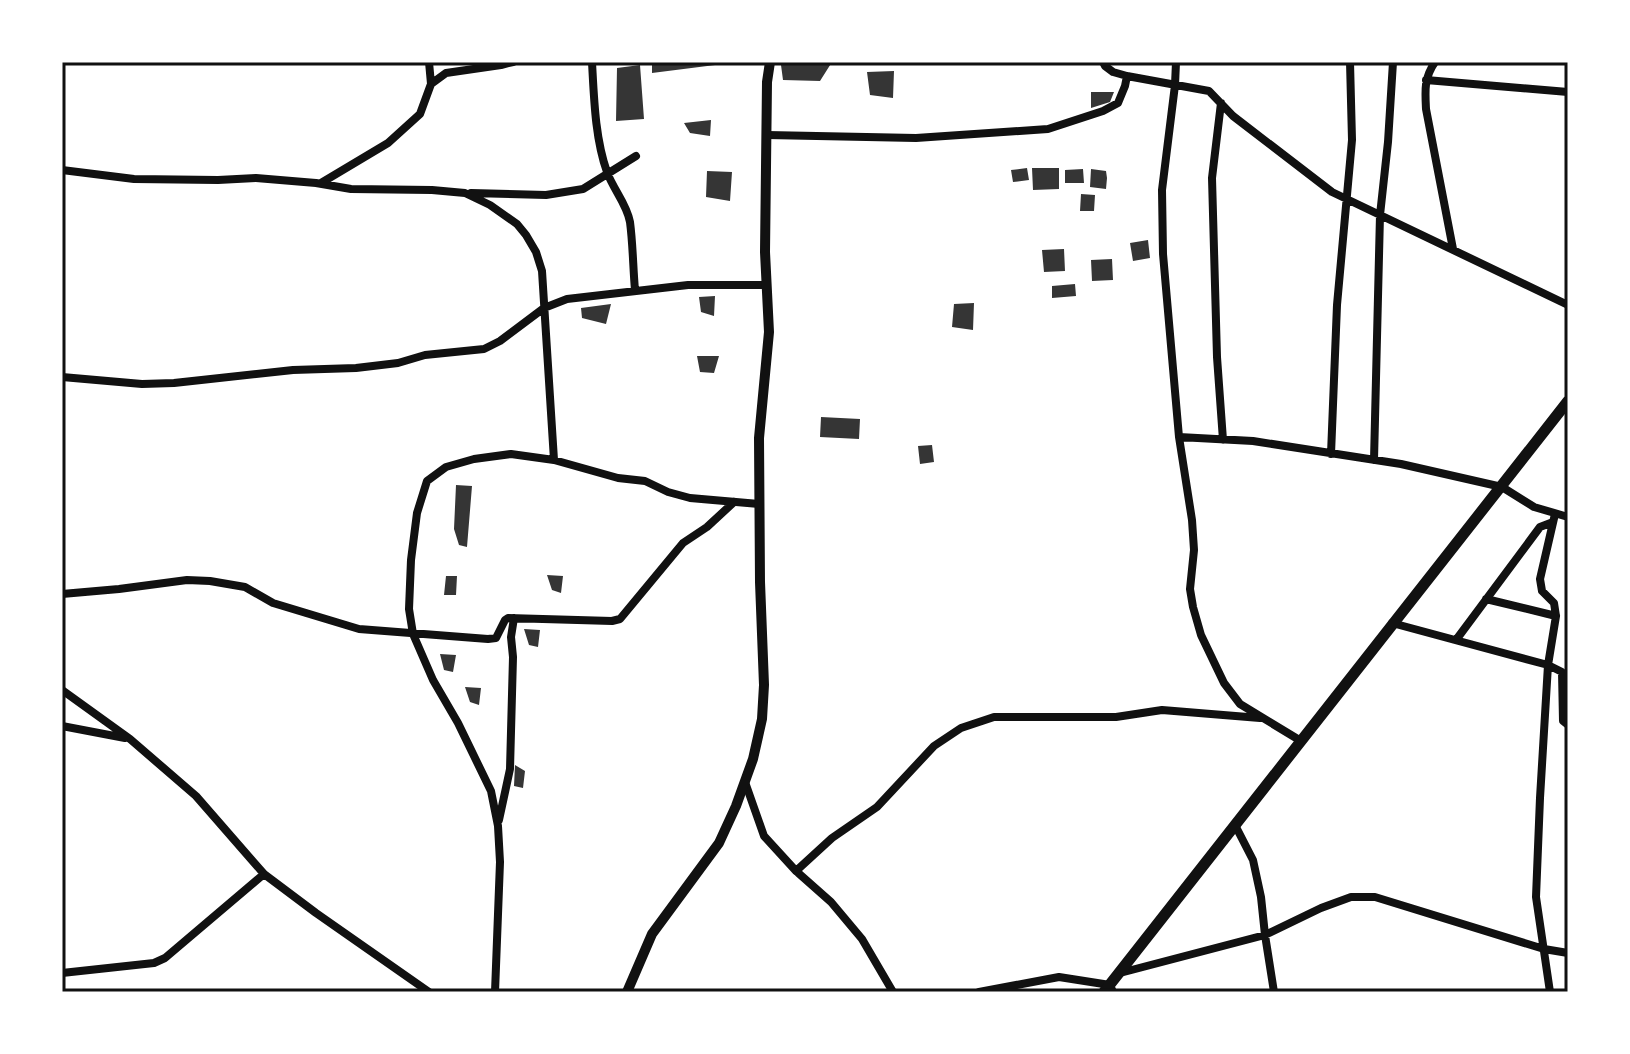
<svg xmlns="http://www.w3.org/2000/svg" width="1630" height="1054" viewBox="0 0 1630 1054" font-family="'PT Sans',sans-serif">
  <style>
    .building { fill: #353535 }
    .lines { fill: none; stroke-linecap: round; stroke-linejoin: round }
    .minor { stroke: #111; stroke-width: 8 }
    .tertiary { stroke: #111; stroke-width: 10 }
    .secondary { stroke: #111; stroke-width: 11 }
    .neatline { fill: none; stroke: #111; stroke-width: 3 }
  </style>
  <rect width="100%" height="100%" fill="#fff"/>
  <!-- building -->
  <path class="building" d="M652,62H723V64L652,73Z
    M801,62H832L820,81L783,80L781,65Z
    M640,65L644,119L616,121L617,68Z
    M894,71L893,98L870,95L867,72Z
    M1091,92H1114L1110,102L1091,108Z
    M711,120L710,136L690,133L684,123Z
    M1027,168L1029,180L1013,182L1011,170Z
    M1032,168H1059V189L1033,190Z
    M1083,169L1084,183H1065V170Z
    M1091,169L1106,171L1107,178L1106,189L1090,187Z
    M707,171L732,172L730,201L706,197Z
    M1081,194L1095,195L1094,211H1080Z
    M1148,240L1150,258L1133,261L1130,243Z
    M1064,249L1065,271L1044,272L1042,250Z
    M1112,259L1113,280L1092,281L1091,260Z
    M1075,284L1076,296L1052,298V286Z
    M715,296L714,316L701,312L699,297Z
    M974,303L973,330L952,327L954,304Z
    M611,304L606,324L582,318L581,308Z
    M697,356H719L714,373L700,372Z
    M821,417L860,419L859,439L820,437Z
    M932,445L934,462L920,464L918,446Z
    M456,485L472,486L467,547L459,545L454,529Z
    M547,575L563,576L561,593L552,590Z
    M446,576H457L456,595H444Z
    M524,629L540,630L538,647L529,645Z
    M440,654L456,655L453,672L444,670Z
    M465,687L481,688L479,705L470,702Z
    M515,765L525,771L523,788L514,786Z"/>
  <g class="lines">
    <!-- minor -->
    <path class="minor" d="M429,62L431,84
      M592,62C594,98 595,138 607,172C613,189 627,204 630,222C633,245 633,268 635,290
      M1103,62L1105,66L1113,72L1127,76L1209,91L1233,116L1332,192L1568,305
      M1176,62L1175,85L1162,190L1163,254L1179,437L1192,520L1194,550L1190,589L1193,607L1201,635L1224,683L1240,704L1301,741
      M1435,62C1424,78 1425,90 1426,109L1453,249
      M1426,80L1568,92
      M1221,103L1212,178L1217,357L1223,440
      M767,135L916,138L1048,129L1103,111L1118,103L1125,86L1127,76
      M62,170L134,179L218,180L256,178L316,183L351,189L432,190L465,193L490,205L517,224L526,235L536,252L542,271L554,460
      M321,183L388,143L420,114L431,84L446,73L501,65L513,62
      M471,193L546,195L583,189L636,156
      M62,377L142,384L174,383L293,370L356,368L398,363L425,355L484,349L500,341L544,308L567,299L688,285H766
      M1179,437L1253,441L1401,464L1502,487L1534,507L1568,517
      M1331,454L1337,305L1352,140L1350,62
      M1374,460L1380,215L1388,142L1393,62
      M62,594L119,589L187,580L210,581L245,587L273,603L359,629L488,639L496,638L505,620L508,618L612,621L620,619L683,543L707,527L734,502
      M1486,599L1556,616
      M1392,623L1548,665L1562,672L1563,721L1568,725
      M1456,640L1540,527L1553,522
      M62,690L130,739L196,796L264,874L316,913L429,992
      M62,726L125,738
      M745,782L764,836L796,871L831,902L862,939L893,992
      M499,820L510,769L513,657L511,637L514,618
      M1235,825L1253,860L1261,897L1265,935L1274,992
      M796,871L832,838L877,807L934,746L961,728L994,717H1116L1162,710L1260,718
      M62,973L154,963L165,958L264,874
      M1120,973L1265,935L1321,908L1351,897H1375L1544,949L1568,953
      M495,992L500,862L498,826L491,791L458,723L433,680L413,634L409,609L411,560L417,513L427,481L446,467L474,459L511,454L554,460L618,478L645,481L668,492L690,498L759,504
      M979,992L1059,977L1110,985L1113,992
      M1550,992L1536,897L1540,798L1548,665L1556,616L1554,603L1542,591L1540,579L1555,514"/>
    <!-- tertiary -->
    <path class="tertiary" d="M627,992L652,934L719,843L736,806L753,759L762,719L764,685L760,582L759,438L769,332L765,252L767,82L770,62"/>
    <!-- secondary -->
    <path class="secondary" d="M1104,992L1568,401"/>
  </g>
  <!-- border -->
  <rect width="1630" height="1054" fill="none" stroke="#ffffff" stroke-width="128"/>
  <rect x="64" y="64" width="1502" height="926" class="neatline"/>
</svg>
